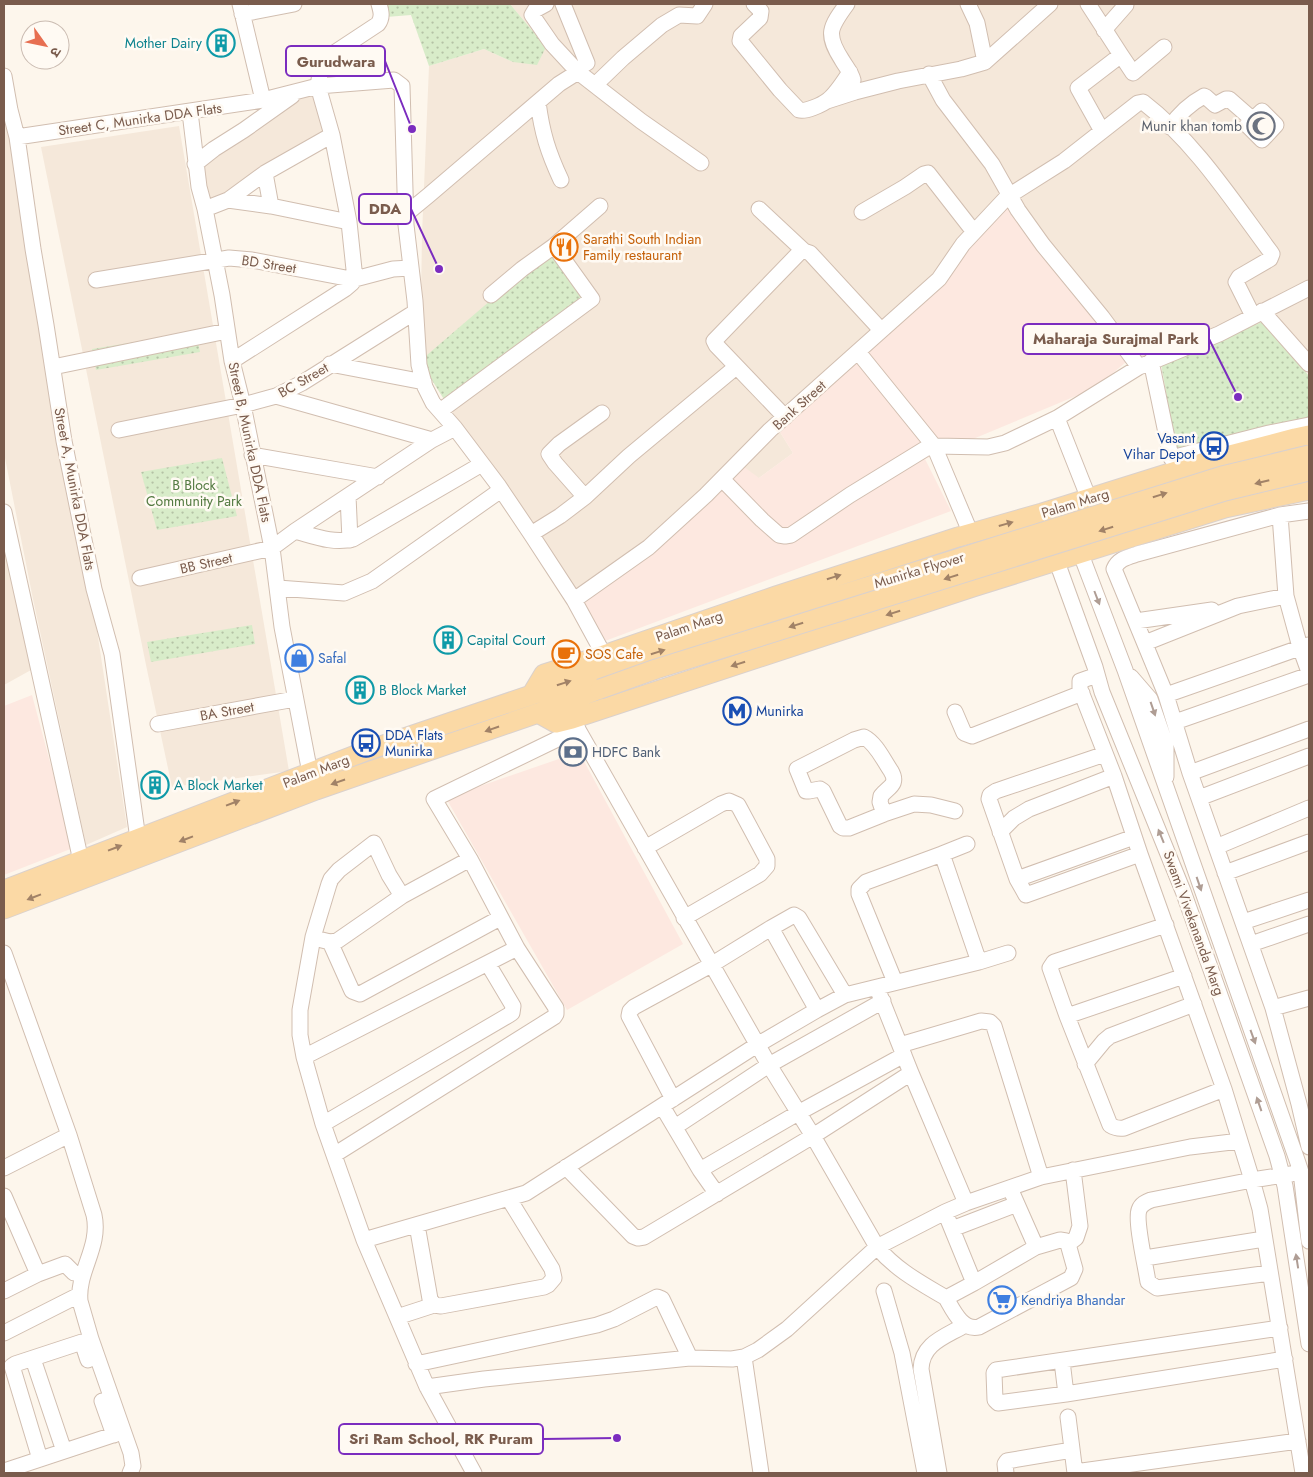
<svg xmlns="http://www.w3.org/2000/svg" width="1313" height="1477" viewBox="0 0 1313 1477" font-family="Jost,'Noto Sans Devanagari',sans-serif">
  <style>
    .residential { fill: #f5e8da }
    .commercial { fill: #fde8e0 }
    .park { fill: url(#park-dots) }
    .lines { fill: none; stroke-linecap: round; stroke-linejoin: round }
    .minor-casing { stroke: #d1beb0; stroke-width: 17 }
    .major-casing { stroke: #dad1cd; stroke-width: 21 }
    .minor { stroke: #fff; stroke-width: 15 }
    .major { stroke: #fbd9a5; stroke-width: 19 }
    .major-bridge-casing { stroke: #dad1cd; stroke-width: 21; stroke-linecap: butt }
    .major-bridge { stroke: #fbd9a5; stroke-width: 19 }
    .oneway { fill: #a18267 }
    .oneway2 { fill: #af9d94 }
    .labels { text-anchor: middle; stroke-width: 5; stroke-linejoin: round; paint-order: stroke }
    .culture-label { font-size: 14px; fill: #0d838f; stroke: #fffaf3; text-anchor: start }
    .street-label { font-size: 14px; fill: #7a5c4d; stroke: #fffaf3 }
    .worship-label { font-size: 14px; fill: #5b616d; stroke: #fffaf3; text-anchor: end }
    .food-label { font-size: 14px; fill: #c56008; stroke: #fffaf3; text-anchor: start }
    .transit-label { font-size: 14px; fill: #164399; stroke: #fffaf3; text-anchor: start }
    .park-label { font-size: 14px; fill: #537a41; stroke: #fffaf3 }
    .shop-label { font-size: 14px; fill: #366cbe; stroke: #fffaf3; text-anchor: start }
    .service-label { font-size: 14px; fill: #4e5e75; stroke: #fffaf3; text-anchor: start }
    .leader { fill: none; stroke: #7b2cbf; stroke-width: 2 }
    .callout-dot { fill: #7b2cbf; stroke: #fffaf3; stroke-width: 2 }
    .callout { fill: #fffaf3; stroke: #7b2cbf; stroke-width: 2 }
    .callout-label { font-size: 15px; text-anchor: middle; font-weight: bold; fill: #7a5c4d }
  </style>
  <defs>
    <pattern id="park-dots" width="8" height="8" patternUnits="userSpaceOnUse" patternTransform="scale(1.25)"><rect width="8" height="8" fill="#d8ecc9"/><path d="M2 2h.1M6 6h.1" fill="none" stroke="#b4c2a5" stroke-width="1.8" stroke-linecap="round"/></pattern>
  </defs>
  <rect width="100%" height="100%" fill="#fdf6ec"/>
  <!-- residential -->
  <path class="residential" d="M510,4H1309V357L1271,308L1141,358L1126,362L1007,208L925,289L775,424L793,453L759,478L578,594L447,404L420,361L422,235L429,66L484,49L513,62L546,47Z
    M4,81L21,133L127,827L86,845L33,599L4,453Z
    M318,86L332,135L205,209L195,164Z
    M179,126L289,771L172,787L146,665L41,147Z
    M4,535H5L31,670L4,685Z"/>
  <!-- commercial -->
  <path class="commercial" d="M1004,204L1126,362L1095,388L925,459L951,511L605,641L578,594L632,560L736,461L759,478L793,453L775,424L925,289Z
    M32,695L73,848L4,875V706Z
    M579,752L683,944L567,1010L446,798Z"/>
  <!-- park -->
  <path class="park" d="M383,4H510L546,47L537,65L513,62L484,49L429,66L411,15L386,17Z
    M554,246L592,299L447,404L420,361Z
    M1262,322L1309,376V419L1176,448L1161,364Z
    M196,332L200,352L96,370L92,349Z
    M222,458L237,516L157,530L141,472Z
    M252,625L255,644L151,662L147,642Z"/>
  <g class="lines">
    <!-- minor casing -->
    <g class="minor-casing">
      <path id="minor" d="M240,4L263,100
        M546,4L535,10L532,15L552,44L578,72L641,121L701,163
        M563,4L587,63
        M754,4L761,11L760,18L741,36L740,41L780,90L799,110C805,112 822,105 828,100C836,94 844,81 850,72
        M847,4C830,27 825,34 842,60C846,67 851,72 853,80
        M968,4L977,23L985,62
        M1088,4L1121,55L1133,73L1164,47
        M242,14L294,4
        M1104,30L1126,5
        M929,74L943,100L992,164L1018,210L1043,245L1102,317L1139,367
        M4,76L10,110L17,137L33,249L46,325L64,441L94,589L112,654L138,839
        M595,85L623,58L662,25L679,15L697,16L705,4
        M827,101L855,92L898,81L961,69L985,62L1050,4
        M538,102C542,133 548,152 561,180
        M1262,111L1276,125L1262,140L1247,125Z
        M190,112L199,187L205,209L222,295L232,361L243,405L272,548L282,627L310,773
        M1170,127C1179,114 1191,103 1204,96L1206,97L1215,105L1226,99H1229L1253,120
        M1102,131L1078,88L1121,55
        M17,137L263,100L318,86L394,80L402,86L406,225L415,301L419,365L425,387L433,403L455,428L498,485L531,534L574,600L604,655
        M195,164L214,149L244,130L292,96
        M265,173L271,206
        M228,200L265,173L332,135
        M205,209L228,200L271,206L349,222
        M759,209L804,251L810,253L881,330
        M862,212L905,187L924,174L928,173L974,232
        M406,214L429,195L559,84L578,72
        M96,280L229,258L252,260L351,279H355L393,269L411,268
        M491,295L522,269L554,246L600,206
        M1262,311L1309,364
        M858,352L934,446L971,534
        M232,361L345,289L352,283L355,279L349,222L332,135L318,86L321,68L324,61L331,55L378,24C383,17 381,11 379,4
        M1151,361L1170,452L1175,467
        M330,364L424,382
        M53,367L227,331
        M276,396L432,440
        M440,411L592,299L554,246
        M785,417L716,345L714,341L800,252L804,251
        M1057,418L1089,499
        M119,430L243,405L276,396L302,383L415,312
        M252,455L378,477
        M1171,458L1269,433L1309,425
        M722,479L762,520L779,535L785,536L791,535L850,495L925,449L934,446L988,447L1005,443L1057,418L1139,367L1219,334L1309,288
        M348,496L350,540
        M585,497L555,463L549,454L559,444L602,413
        M1309,511L1280,515L1137,554C1128,557 1118,559 1114,569L1166,695L1190,773L1273,1008L1299,1104L1309,1147
        M4,512L81,861
        M1280,515L1286,596L1300,647L1309,672
        M295,531C314,536 333,544 353,539L482,464
        M531,534L560,516L585,497L629,456L736,367
        M1077,544L1125,670L1297,1160L1301,1172L1309,1241
        M1053,551L1095,667L1102,692L1183,891L1277,1156L1285,1186L1309,1344
        M140,578L272,548L295,531L432,440L455,428
        M278,588L344,593L372,581L501,490
        M574,600L649,547L706,495L770,430L939,279L963,244L1007,197L1064,161L1138,103L1143,102C1194,141 1232,200 1270,251L1272,254L1270,259L1239,277L1236,282L1253,316
        M1136,621L1212,610
        M1145,643L1238,606L1286,596
        M1097,675L1080,681V689L1114,776L1140,854L1224,1089L1252,1180L1260,1209L1303,1473
        M1131,677L1150,699L1166,745V777
        M1166,695L1308,645
        M955,712L964,733L972,736L1082,693
        M572,719L769,1065L813,1136L877,1247C896,1270 921,1283 946,1298L974,1283L1036,1247L1060,1240L1066,1241L1068,1244L1075,1269L1071,1278L979,1327C962,1331 953,1310 946,1298
        M1175,722L1309,675
        M158,724L295,699
        M864,737C876,743 884,761 891,771C899,785 888,787 881,796L880,802L884,814L849,828H843L840,826L823,791L820,789L809,791H806L797,769L854,740Z
        M1105,754L996,791L990,795L989,799L1017,879L1026,895L1140,854
        M1190,773L1309,729
        M1199,798L1309,756
        M884,814L914,804L931,805L955,811
        M1000,832L1014,818L1029,809L1114,776
        M1216,847L1309,808
        M645,848L721,804L729,801L738,805L767,859V866L760,874L684,918
        M942,854L967,844
        M1225,873L1309,842
        M1017,879L1134,837
        M402,896L389,875L374,843L339,870L331,879L329,884L313,937L300,1010V1035L304,1057L323,1124L364,1240L427,1387L474,1473
        M1243,922L1309,900
        M1166,925L1054,962L1050,968L1067,1016L1110,1125C1115,1128 1118,1129 1124,1128L1224,1089
        M771,928L817,1010
        M322,940L330,942L337,941L402,896L470,859
        M330,942L352,991L360,994L500,918
        M1251,944L1309,924
        M4,953L69,1135L94,1215C101,1247 77,1271 80,1301L91,1339L131,1453L133,1466L130,1473
        M895,982L859,894V889L866,882L942,854L979,962
        M879,993L911,1073L966,1203
        M1273,1008L1309,998
        M1067,1016L1184,976
        M900,1045L981,1021L990,1022L994,1026L1041,1177
        M304,1057L517,948
        M1085,1064L1104,1041L1110,1036L1194,1004
        M673,1099L629,1016L630,1011L634,1007L711,965L771,928L794,915L799,918L845,995
        M662,1106L700,1170L717,1194
        M323,1124L509,1015L512,1013L513,1006L488,964
        M675,1127L769,1065L883,1001
        M334,1155L554,1017L556,1014V1008L517,948L470,859L434,799L578,729
        M566,1167L633,1236L638,1238L644,1237L813,1136L911,1073
        M4,1168L69,1135
        M700,1170L798,1113L904,1055
        M1013,1195L1036,1247
        M4,1196L38,1274
        M945,1212L974,1283
        M417,1225L430,1299L434,1305L441,1306L544,1287L548,1285L554,1278L552,1269L509,1199
        M952,1229L1017,1204
        M364,1240L526,1193L757,1045L817,1010L845,995L979,962L1008,953
        M1068,1244L1076,1238L1080,1226L1073,1170
        M1145,1258L1264,1239
        M1270,1273L1157,1288L1148,1282C1146,1268 1135,1221 1139,1210C1141,1204 1146,1202 1151,1200L1252,1180L1291,1174
        M4,1291L38,1274L65,1264L74,1273
        M884,1291L902,1353L925,1473
        M397,1317L434,1305
        M1280,1328L996,1370L994,1373L995,1400L998,1403L1066,1394L1285,1359
        M4,1333L79,1295
        M744,1357L761,1473
        M33,1359L64,1451
        M1062,1361L1066,1394
        M416,1364L597,1325L614,1319L657,1297L662,1299L690,1358
        M427,1387L484,1379L690,1358L732,1359L744,1357L758,1350L787,1329L877,1247L945,1212L966,1203L1041,1177L1190,1147L1240,1141
        M102,1401L114,1435
        M1068,1417L1075,1473
        M40,1459L12,1366L15,1364L82,1342L88,1360
        M4,1471L116,1434
        M1075,1472L1298,1441
        M939,1473L921,1369C922,1343 945,1337 965,1325
        M1006,1473L1005,1464L1007,1461L1072,1450"/>
    </g>
    <!-- major casing -->
    <g class="major-casing">
      <path id="major" d="M532,694L544,674L604,655L776,596L958,537L1042,513L1211,460L1295,438L1309,435
        M538,713L556,723L572,719L973,587L1225,508L1309,490
        M4,890L366,751L661,651L963,557
        M4,909L316,790L538,713L600,689"/>
    </g>
    <!-- minor -->
    <use href="#minor" class="minor"/>
    <!-- major -->
    <use href="#major" class="major"/>
    <!-- major-bridge casing -->
    <g class="major-bridge-casing">
      <path id="major-bridge" d="M963,557L1222,476L1309,455
        M600,689L656,669L1225,491L1309,471"/>
    </g>
    <!-- major-bridge -->
    <use href="#major-bridge" class="major-bridge"/>
  </g>
  <!-- one-way arrows -->
  <defs><path id="oneway-solid" d="M-6-.8H1V-3.2L6.5 0L1 3.2V.8H-6Z" transform="scale(1.25)"/></defs>
  <g class="oneway">
    <use href="#oneway-solid" transform="translate(1262 482) rotate(166)"/>
    <use href="#oneway-solid" transform="translate(1160 495) rotate(-17)"/>
    <use href="#oneway-solid" transform="translate(1006 524) rotate(-16)"/>
    <use href="#oneway-solid" transform="translate(1106 529) rotate(163)"/>
    <use href="#oneway-solid" transform="translate(834 577) rotate(-18)"/>
    <use href="#oneway-solid" transform="translate(951 577) rotate(163)"/>
    <use href="#oneway-solid" transform="translate(893 613) rotate(162)"/>
    <use href="#oneway-solid" transform="translate(796 625) rotate(163)"/>
    <use href="#oneway-solid" transform="translate(658 652) rotate(-18)"/>
    <use href="#oneway-solid" transform="translate(738 664) rotate(162)"/>
    <use href="#oneway-solid" transform="translate(564 683) rotate(-18)"/>
    <use href="#oneway-solid" transform="translate(492 729) rotate(161)"/>
    <use href="#oneway-solid" transform="translate(338 782) rotate(161)"/>
    <use href="#oneway-solid" transform="translate(233 803) rotate(-21)"/>
    <use href="#oneway-solid" transform="translate(186 839) rotate(159)"/>
    <use href="#oneway-solid" transform="translate(115 848) rotate(-21)"/>
    <use href="#oneway-solid" transform="translate(34 897) rotate(159)"/>
  </g>
  <g class="oneway2">
    <use href="#oneway-solid" transform="translate(1097 598) rotate(69)"/>
    <use href="#oneway-solid" transform="translate(1153 709) rotate(71)"/>
    <use href="#oneway-solid" transform="translate(1161 836) rotate(-112)"/>
    <use href="#oneway-solid" transform="translate(1199 884) rotate(71)"/>
    <use href="#oneway-solid" transform="translate(1253 1037) rotate(70)"/>
    <use href="#oneway-solid" transform="translate(1259 1104) rotate(-109)"/>
    <use href="#oneway-solid" transform="translate(1297 1261) rotate(-99)"/>
  </g>
  <!-- icons -->
  <defs>
    <g id="building-ring" transform="scale(1.4375)"><circle r="9.5" fill="#fffaf3" stroke="#0f9aa8" stroke-width="1.5"/><path d="M-4-6H4V6H1V3H-1V6H-4ZM-2.5-4.3h1.7v1.8h-1.7ZM.8-4.3h1.7v1.8H.8ZM-2.5-1h1.7V.8h-1.7ZM.8-1h1.7V.8H.8Z" fill="#0f9aa8"/></g>
    <g id="mosque-ring" transform="scale(1.4375)"><circle r="9.5" fill="#fffaf3" stroke="#6b7280" stroke-width="1.5"/><path d="M3.5-4.9A6 6 0 1 0 3.5 4.9A5 5 0 1 1 3.5-4.9Z" fill="#6b7280"/></g>
    <g id="restaurant-ring" transform="scale(1.4375)"><circle r="9.5" fill="#fffaf3" stroke="#e8710a" stroke-width="1.5"/><path d="M-5-6h1v4h1v-4h1v4h1v-4h1v5L-1.5 .5V6h-2V.5L-5-1ZM5-6V6H3V1.5H1.5Q1.5-4 5-6Z" fill="#e8710a"/></g>
    <g id="bus-ring" transform="scale(1.4375)"><circle r="9.5" fill="#fffaf3" stroke="#1a4fb4" stroke-width="1.5"/><path d="M-5-6H5V4H4V6H2V4H-2V6H-4V4H-5ZM-3.5-4V0h7V-4ZM-3.5 1.2v1.5H-2V1.2ZM2 1.2v1.5H3.5V1.2Z" fill="#1a4fb4"/></g>
    <g id="cafe-ring" transform="scale(1.4375)"><circle r="9.5" fill="#fffaf3" stroke="#e8710a" stroke-width="1.5"/><path d="M-5.5-4.5H6V0H3Q3 3.5 0 3.5H-2.5Q-5.5 3.5-5.5 0ZM3-3.2v2h1.7v-2ZM-6 4.5H4V6H-6Z" fill="#e8710a"/></g>
    <g id="shop-ring" transform="scale(1.4375)"><circle r="9.5" fill="#fffaf3" stroke="#3f7fe0" stroke-width="1.5"/><path d="M-5-2.5h2.3a2.7 3.5 0 0 1 5.4 0H5L5.5 6h-11ZM-1.5-2.5h3a1.5 2.3 0 0 0-3 0Z" fill="#3f7fe0"/></g>
    <g id="metro-ring" transform="scale(1.4375)"><circle r="9.5" fill="#fffaf3" stroke="#1a4fb4" stroke-width="1.5"/><path d="M-5.5 5V-5H-3L0 0L3-5H5.5V5H3V-.5L0 4L-3-.5V5Z" fill="#1a4fb4"/></g>
    <g id="bank-ring" transform="scale(1.4375)"><circle r="9.5" fill="#fffaf3" stroke="#5c6f8a" stroke-width="1.5"/><path d="M-6-4H6V4H-6ZM0-2.3a2.3 2.3 0 1 0 0 4.6a2.3 2.3 0 1 0 0-4.6Z" fill="#5c6f8a"/></g>
    <g id="supermarket-ring" transform="scale(1.4375)"><circle r="9.5" fill="#fffaf3" stroke="#3f7fe0" stroke-width="1.5"/><path d="M-6-5.5h2.5l.6 2H6L4.5 2H-2.5L-4.4-4H-6ZM-1.5 3.2a1.3 1.3 0 1 0 .1 0ZM3 3.2a1.3 1.3 0 1 0 .1 0Z" fill="#3f7fe0"/></g>
  </defs>
  <g fill-rule="evenodd">
    <use href="#building-ring" x="221" y="43"/>
    <use href="#mosque-ring" x="1261" y="126"/>
    <use href="#restaurant-ring" x="564" y="247"/>
    <use href="#bus-ring" x="1214" y="446"/>
    <use href="#building-ring" x="448" y="640"/>
    <use href="#cafe-ring" x="566" y="654"/>
    <use href="#shop-ring" x="299" y="658"/>
    <use href="#building-ring" x="360" y="690"/>
    <use href="#metro-ring" x="737" y="711"/>
    <use href="#bus-ring" x="366" y="743"/>
    <use href="#bank-ring" x="573" y="752"/>
    <use href="#building-ring" x="155" y="785"/>
    <use href="#supermarket-ring" x="1002" y="1300"/>
  </g>
  <g class="labels">
    <!-- culture labels -->
    <g class="culture-label">
      <text x="202" y="48" text-anchor="end">Mother Dairy</text>
      <text x="467" y="645">Capital Court</text>
      <text x="379" y="695">B Block Market</text>
      <text x="174" y="790">A Block Market</text>
    </g>
    <!-- street labels -->
    <g class="street-label">
      <text transform="translate(140 119) rotate(-8)" y="5">Street C, Munirka DDA Flats</text>
      <text transform="translate(269 264) rotate(9)" y="5">BD Street</text>
      <text transform="translate(303 380) rotate(-30)" y="5">BC Street</text>
      <text transform="translate(799 405) rotate(-42)" y="5">Bank Street</text>
      <text transform="translate(250 442) rotate(78)" y="5">Street B, Munirka DDA Flats</text>
      <text transform="translate(75 489) rotate(79)" y="5">Street A, Munirka DDA Flats</text>
      <text transform="translate(1075 503) rotate(-17)" y="5">Palam Marg</text>
      <text transform="translate(206 563) rotate(-13)" y="5">BB Street</text>
      <text transform="translate(919 570) rotate(-17)" y="5">Munirka Flyover</text>
      <text transform="translate(689 626) rotate(-19)" y="5">Palam Marg</text>
      <text transform="translate(227 711) rotate(-10)" y="5">BA Street</text>
      <text transform="translate(316 771) rotate(-21)" y="5">Palam Marg</text>
      <text transform="translate(1194 923) rotate(70)" y="5">Swami Vivekananda Marg</text>
    </g>
    <!-- worship labels -->
    <g class="worship-label">
      <text x="1242" y="131">Munir khan tomb</text>
    </g>
    <!-- food labels -->
    <g class="food-label">
      <text x="583" y="244">Sarathi South Indian<tspan x="583" dy="16">Family restaurant</tspan></text>
      <text x="585" y="659">SOS Cafe</text>
    </g>
    <!-- transit labels -->
    <g class="transit-label">
      <text x="1195" y="443" text-anchor="end">Vasant<tspan x="1195" dy="16">Vihar Depot</tspan></text>
      <text x="756" y="716">Munirka</text>
      <text x="385" y="740">DDA Flats<tspan x="385" dy="16">Munirka</tspan></text>
    </g>
    <!-- park labels -->
    <g class="park-label">
      <text x="194" y="490">B Block<tspan x="194" dy="16">Community Park</tspan></text>
    </g>
    <!-- shop labels -->
    <g class="shop-label">
      <text x="318" y="663">Safal</text>
      <text x="1021" y="1305">Kendriya Bhandar</text>
    </g>
    <!-- service labels -->
    <g class="service-label">
      <text x="592" y="757">HDFC Bank</text>
    </g>
  </g>
  <!-- callouts -->
  <path class="leader" d="M412 129L385 61M439 269L411 209M1238 397L1209 339M617 1438L543 1439"/>
  <g class="callout-dot">
    <circle cx="412" cy="129" r="5"/>
    <circle cx="439" cy="269" r="5"/>
    <circle cx="1238" cy="397" r="5"/>
    <circle cx="617" cy="1438" r="5"/>
  </g>
  <g class="callout">
    <rect x="286" y="46" width="99" height="30" rx="5"/>
    <rect x="359" y="194" width="52" height="30" rx="5"/>
    <rect x="1023" y="324" width="186" height="30" rx="5"/>
    <rect x="339" y="1424" width="204" height="30" rx="5"/>
  </g>
  <g class="callout-label">
    <text x="336" y="67">Gurudwara</text>
    <text x="385" y="214">DDA</text>
    <text x="1116" y="344">Maharaja Surajmal Park</text>
    <text x="441" y="1444">Sri Ram School, RK Puram</text>
  </g>
  <!-- border -->
  <rect width="1313" height="1477" fill="none" stroke="#7a5c4d" stroke-width="10"/>
  <!-- north arrow -->
  <g transform="translate(45 45) rotate(123)"><circle r="24" fill="#fffaf3" stroke="#cabbb1"/>
  <path d="M0-4L9 19L0 12L-9 19Z" fill="#e76f51"/>
  <text y="-8" font-size="14" font-weight="bold" text-anchor="middle" fill="#7a5c4d">उ</text>
  </g>
</svg>
